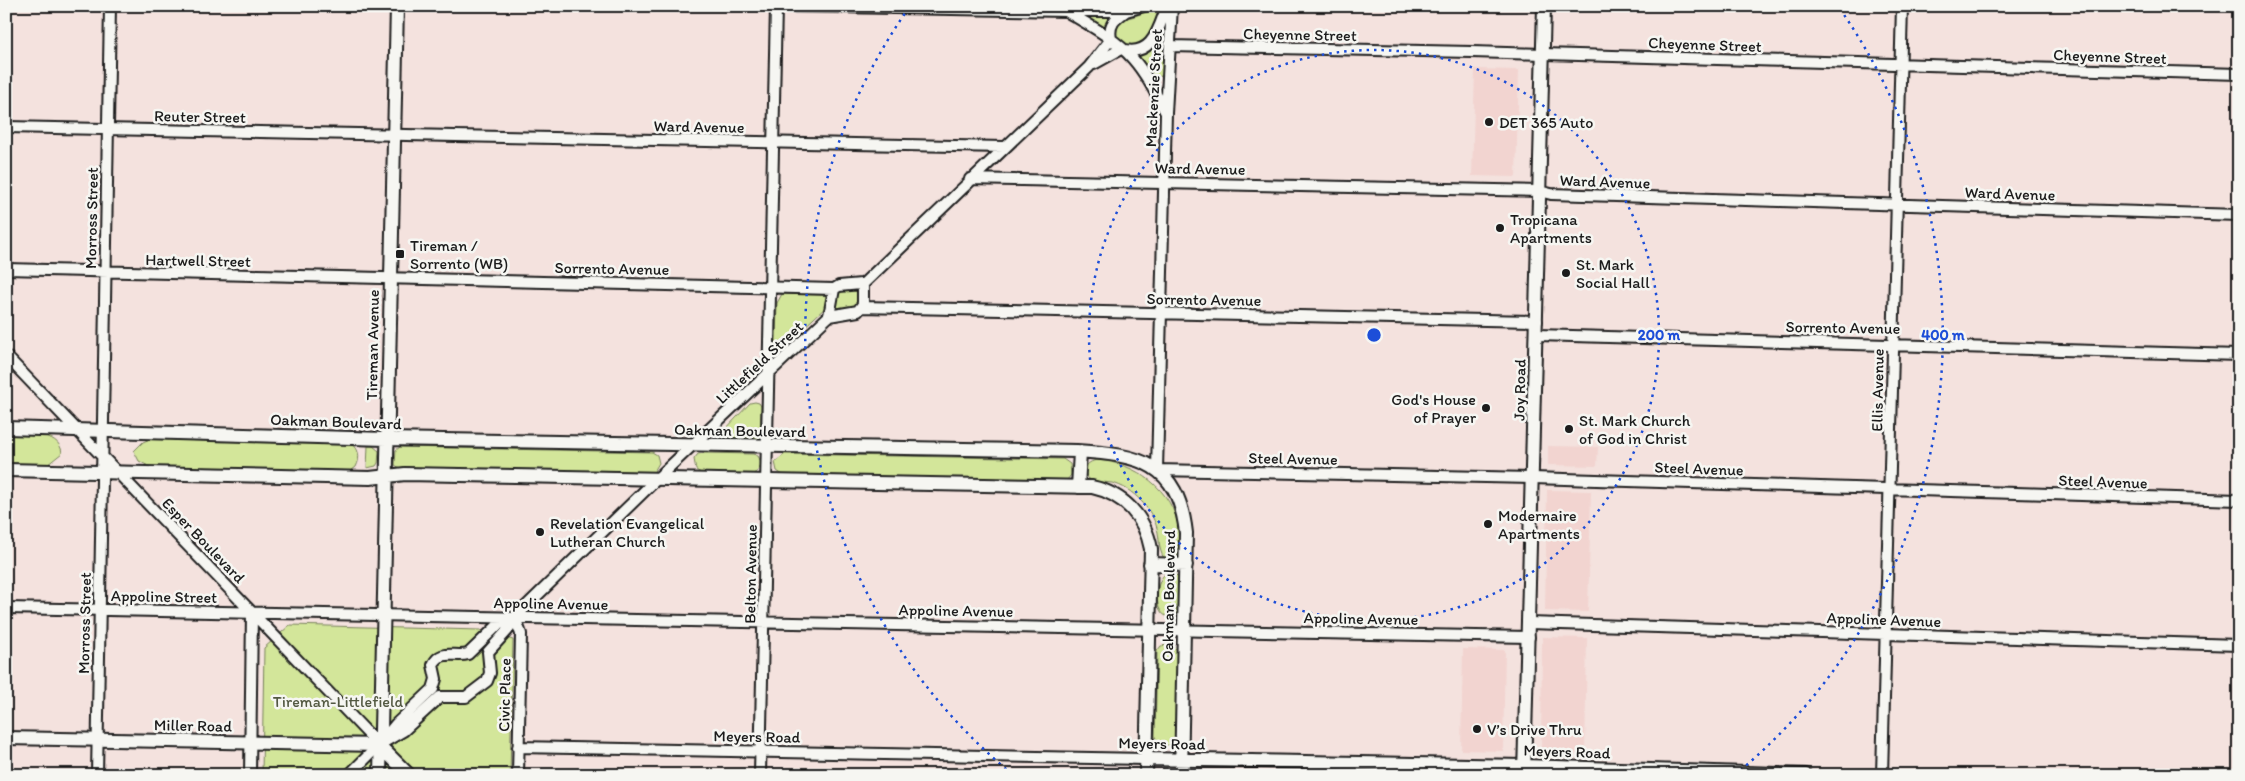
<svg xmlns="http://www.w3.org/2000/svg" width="2245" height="781" viewBox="0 0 2245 781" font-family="Itim,sans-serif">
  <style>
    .built { fill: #f2d4d0 }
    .green { fill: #d3e69a; stroke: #78815b }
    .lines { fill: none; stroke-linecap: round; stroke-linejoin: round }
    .minor-casing { stroke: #1c1c1c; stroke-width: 14 }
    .tertiary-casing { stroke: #1c1c1c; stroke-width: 16 }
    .minor { stroke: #f6f6f2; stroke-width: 10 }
    .tertiary { stroke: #f6f6f2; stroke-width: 12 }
    .ring { fill: none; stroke: #1d4ed8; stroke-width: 2.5; stroke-dasharray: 2.5 5 }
    .poi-dot { fill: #1c1c1c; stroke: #f6f6f2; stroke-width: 2 }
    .labels { text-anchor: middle; stroke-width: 5; stroke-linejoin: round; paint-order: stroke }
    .street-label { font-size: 16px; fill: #1c1c1c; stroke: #f6f6f2 }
    .poi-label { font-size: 16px; fill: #1c1c1c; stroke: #f6f6f2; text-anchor: start }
    .park-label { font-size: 16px; fill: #535942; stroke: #f6f6f2 }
    .centre { fill: #1d4ed8; stroke: #f6f6f2; stroke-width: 2.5 }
    .ring-label { font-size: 15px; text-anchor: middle; font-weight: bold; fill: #1d4ed8; stroke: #f6f6f2; stroke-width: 5; stroke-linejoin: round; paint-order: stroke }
  </style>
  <rect width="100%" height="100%" fill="#f4e2de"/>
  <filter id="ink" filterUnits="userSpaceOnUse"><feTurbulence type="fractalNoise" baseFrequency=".02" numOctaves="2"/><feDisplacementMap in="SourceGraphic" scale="10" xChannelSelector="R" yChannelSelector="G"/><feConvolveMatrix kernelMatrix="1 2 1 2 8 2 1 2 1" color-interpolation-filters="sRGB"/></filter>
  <g filter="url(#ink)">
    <!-- built -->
    <path class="built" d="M1475,69L1519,70L1516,177L1472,176Z
      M1548,446L1598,447L1597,466L1548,465Z
      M1547,490L1591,491L1588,612L1545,611Z
      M1542,637L1587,638L1585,754L1541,753Z
      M1463,649L1505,650L1503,751L1461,750Z"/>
    <!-- green -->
    <path class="green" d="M1152,6H1163C1155,23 1150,46 1129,47L1114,36C1112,16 1130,20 1142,13C1145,12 1148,8 1152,6Z
      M1113,14L1105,29L1089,20V16Z
      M1167,17L1164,75L1155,78L1151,76L1136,55Z
      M858,287L861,300C856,306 845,311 837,309L836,294L841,290Z
      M782,294L825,295L828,297V305L784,346L776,342L777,303Z
      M755,402L759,403L761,406L760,438L756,441L726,439L723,436V432L750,403Z
      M6,433C22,434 60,430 62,453L47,465L6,466Z
      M152,438L350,442C359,448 361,457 356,467L348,473L154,469L139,461L134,451L143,442Z
      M368,446H373L379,451L378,463L376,466L367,468Z
      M400,447L652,452L657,455L659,463L653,473L400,468L395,465L396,450Z
      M704,453L753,454L758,456C763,464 761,470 753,474L701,473L696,470L694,459L698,454Z
      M785,454L1063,459L1070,464L1071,475L1067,480H1062L783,475L777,471L775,462Z
      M1097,460C1136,463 1173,489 1179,530C1180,538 1182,549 1177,557L1174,559L1164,558C1158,549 1160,539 1157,528C1151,508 1133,488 1112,483C1104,482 1096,482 1089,479C1081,470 1086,462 1097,460Z
      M1168,572L1174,573L1179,578L1178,612L1171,617C1152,617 1154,578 1168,572Z
      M290,625L480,630L513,640L510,775H262L264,648Z
      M1171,644L1178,651L1175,740C1172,746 1167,746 1160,745L1155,737L1157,651L1161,646Z"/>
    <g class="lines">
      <!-- minor casing -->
      <g class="minor-casing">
        <path id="minor" d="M778,6L1066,11H1126L1144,6
          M1172,6L1166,113L1157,470L1533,478L2239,500
          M1066,11C1089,25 1116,39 1133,59C1147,75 1156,94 1166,113
          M1170,46L1472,52L2239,74
          M1094,64L1121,49C1152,58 1158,30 1167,6
          M6,127L1004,147
          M970,179L1539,191L1551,194L2239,215
          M6,269L834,289
          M862,285L1089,67L1111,39C1108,24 1115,19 1126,11
          M861,307L1537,321
          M1537,335L2239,355
          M6,356L379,745
          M6,608L1529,637
          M515,617L521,634L518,775
          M1529,623L2239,645
          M379,745L403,731L440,697H466L487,681L490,673L488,652L507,631L515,617L664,472L829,316L834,289L839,286L861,284L863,287V304L858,311L829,316
          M518,747L1146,759
          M97,775L110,6
          M250,775L252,612
          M349,775L379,745L396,724L433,689L436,679L433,665C441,648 455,658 468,654L498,625L512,619
          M760,775L776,6
          M1882,775L1902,6"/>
      </g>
      <!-- tertiary casing -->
      <g class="tertiary-casing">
        <path id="tertiary" d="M6,428L386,439L1077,451C1140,455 1178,462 1186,533L1181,775
          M6,470L370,478L405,474L1092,487C1124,494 1145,517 1151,549L1146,775
          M1078,487L1080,452
          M1150,564L1186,565
          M6,738L379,745
          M379,745L409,775
          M1146,759L1524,766L1806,775
          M380,775L397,6
          M1524,775L1544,6"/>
      </g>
      <!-- minor -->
      <use href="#minor" class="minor"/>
      <!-- tertiary -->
      <use href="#tertiary" class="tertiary"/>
    </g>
  </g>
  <!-- distance rings -->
  <g class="ring">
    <circle cx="1374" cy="335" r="285"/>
    <path d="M1012 774A569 569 0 0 1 908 9M1840 9A569 569 0 0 1 1736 774"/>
  </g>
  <!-- markers -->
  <g class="poi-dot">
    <circle cx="1489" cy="122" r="5"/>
    <circle cx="1500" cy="228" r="5"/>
    <rect x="395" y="249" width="10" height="10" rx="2.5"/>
    <circle cx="1566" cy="273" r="5"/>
    <circle cx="1486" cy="408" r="5"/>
    <circle cx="1569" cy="429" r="5"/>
    <circle cx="1488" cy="524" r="5"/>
    <circle cx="540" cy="532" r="5"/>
    <circle cx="1477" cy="729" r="5"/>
  </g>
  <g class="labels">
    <!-- street labels -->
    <g class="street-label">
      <text transform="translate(1300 34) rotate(1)" y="6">Cheyenne Street</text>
      <text transform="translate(1705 44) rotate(2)" y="6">Cheyenne Street</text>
      <text transform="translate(2110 56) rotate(2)" y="6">Cheyenne Street</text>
      <text transform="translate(1153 88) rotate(-87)" y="6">Mackenzie Street</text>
      <text transform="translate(200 116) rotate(1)" y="6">Reuter Street</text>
      <text transform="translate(699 126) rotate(1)" y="6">Ward Avenue</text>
      <text transform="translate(1200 168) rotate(1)" y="6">Ward Avenue</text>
      <text transform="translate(1605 181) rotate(2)" y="6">Ward Avenue</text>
      <text transform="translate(2010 193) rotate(2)" y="6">Ward Avenue</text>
      <text transform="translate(91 218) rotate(-89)" y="6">Morross Street</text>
      <text transform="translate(198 260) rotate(1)" y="6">Hartwell Street</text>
      <text transform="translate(612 268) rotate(1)" y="6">Sorrento Avenue</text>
      <text transform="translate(1204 299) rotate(1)" y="6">Sorrento Avenue</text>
      <text transform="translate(1843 327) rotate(1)" y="6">Sorrento Avenue</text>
      <text transform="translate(372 345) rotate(-89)" y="6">Tireman Avenue</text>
      <text transform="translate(759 362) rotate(-43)" y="6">Littlefield Street</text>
      <text transform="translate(1519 390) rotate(-89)" y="6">Joy Road</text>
      <text transform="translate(1877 390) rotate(-89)" y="6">Ellis Avenue</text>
      <text transform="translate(336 421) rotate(2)" y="6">Oakman Boulevard</text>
      <text transform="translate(740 430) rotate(1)" y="6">Oakman Boulevard</text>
      <text transform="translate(1293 458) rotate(1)" y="6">Steel Avenue</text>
      <text transform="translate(1699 468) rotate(2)" y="6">Steel Avenue</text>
      <text transform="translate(2103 481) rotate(2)" y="6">Steel Avenue</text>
      <text transform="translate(204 540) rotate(46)" y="6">Esper Boulevard</text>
      <text transform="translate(750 574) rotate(-89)" y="6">Belton Avenue</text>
      <text transform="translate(164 596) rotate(1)" y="6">Appoline Street</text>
      <text transform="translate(1168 596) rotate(-89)" y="6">Oakman Boulevard</text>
      <text transform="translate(551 603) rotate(1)" y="6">Appoline Avenue</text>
      <text transform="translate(956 610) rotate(1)" y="6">Appoline Avenue</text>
      <text transform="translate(1361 618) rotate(1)" y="6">Appoline Avenue</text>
      <text transform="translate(1884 619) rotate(2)" y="6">Appoline Avenue</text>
      <text transform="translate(84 623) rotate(-89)" y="6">Morross Street</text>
      <text transform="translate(504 695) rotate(-89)" y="6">Civic Place</text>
      <text transform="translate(193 725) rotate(1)" y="6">Miller Road</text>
      <text transform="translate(757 736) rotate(1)" y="6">Meyers Road</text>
      <text transform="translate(1162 743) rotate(1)" y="6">Meyers Road</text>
      <text transform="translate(1567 751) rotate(2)" y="6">Meyers Road</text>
    </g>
    <!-- poi labels -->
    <g class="poi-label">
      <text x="1499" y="128">DET 365 Auto</text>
      <text x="1510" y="225">Tropicana<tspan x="1510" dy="18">Apartments</tspan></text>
      <text x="410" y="251">Tireman /<tspan x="410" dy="18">Sorrento (WB)</tspan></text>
      <text x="1576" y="270">St. Mark<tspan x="1576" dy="18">Social Hall</tspan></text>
      <text x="1476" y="405" text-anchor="end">God's House<tspan x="1476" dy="18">of Prayer</tspan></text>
      <text x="1579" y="426">St. Mark Church<tspan x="1579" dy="18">of God in Christ</tspan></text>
      <text x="1498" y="521">Modernaire<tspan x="1498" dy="18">Apartments</tspan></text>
      <text x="550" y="529">Revelation Evangelical<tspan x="550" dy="18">Lutheran Church</tspan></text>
      <text x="1487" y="735">V’s Drive Thru</text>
    </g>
    <!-- park labels -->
    <g class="park-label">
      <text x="338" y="707">Tireman-Littlefield</text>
    </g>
  </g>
  <circle cx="1374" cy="335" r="8" class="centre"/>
  <g class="ring-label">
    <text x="1659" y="340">200 m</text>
    <text x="1943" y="340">400 m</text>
  </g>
  <!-- margin -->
  <rect width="2245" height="781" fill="none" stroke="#f6f6f2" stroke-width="25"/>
  <rect x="12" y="12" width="2220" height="756" fill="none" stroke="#1c1c1c" stroke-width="2" filter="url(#ink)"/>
</svg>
